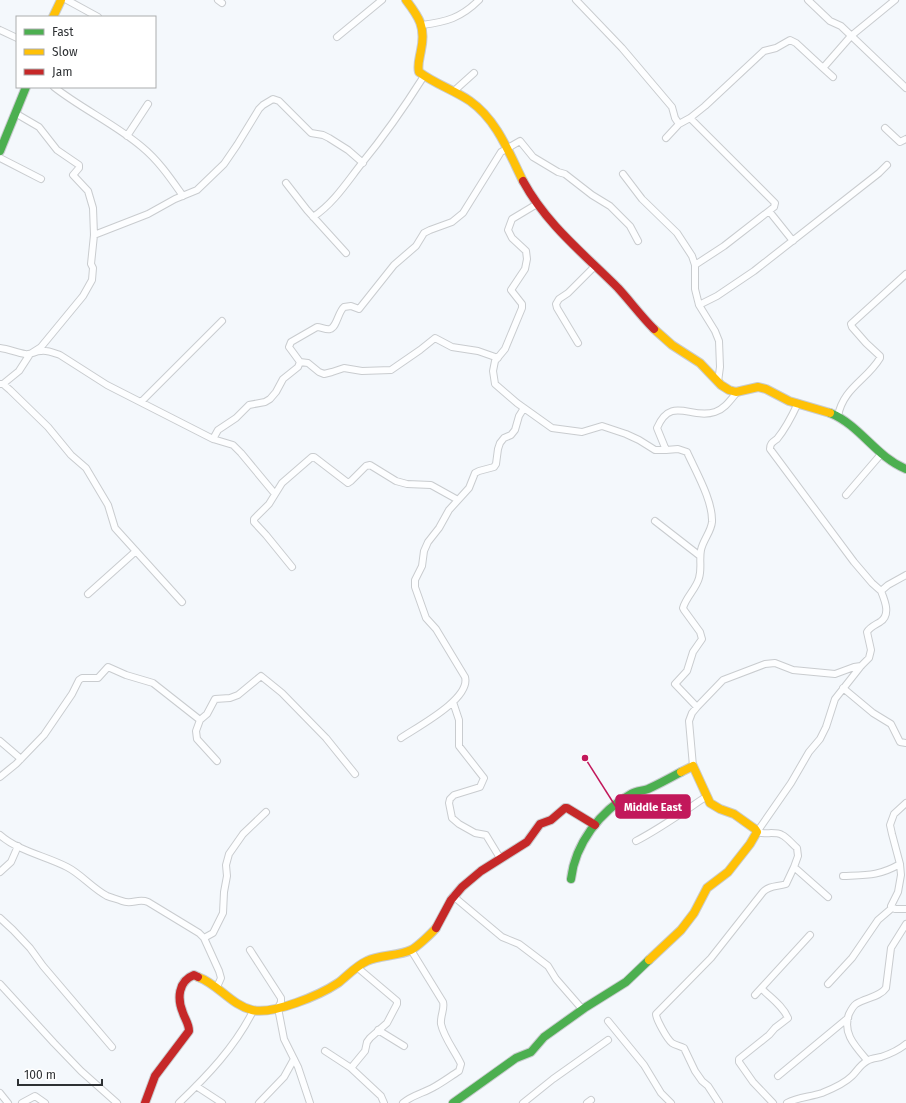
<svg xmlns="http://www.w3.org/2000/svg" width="906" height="1103" viewBox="0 0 906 1103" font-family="'Fira Sans',sans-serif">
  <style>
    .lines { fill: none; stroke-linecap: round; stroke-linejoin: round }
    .street-casing { stroke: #c9cccf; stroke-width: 8 }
    .fast-casing { stroke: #c9cccf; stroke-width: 10 }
    .slow-casing { stroke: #c9cccf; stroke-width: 10 }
    .jam-casing { stroke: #c9cccf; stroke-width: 10 }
    .street { stroke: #fdfeff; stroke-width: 6 }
    .fast { stroke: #4caf50; stroke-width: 8 }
    .slow { stroke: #ffc107; stroke-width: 8 }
    .jam { stroke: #c62828; stroke-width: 8 }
    .leader { fill: none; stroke: #c2185b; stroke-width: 1.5 }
    .callout-dot { fill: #c2185b; stroke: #fff; stroke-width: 1.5 }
    .callout { fill: #c2185b; stroke: #c2185b; stroke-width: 1.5 }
    .callout-label { font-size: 11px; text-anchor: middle; font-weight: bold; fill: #fff }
  </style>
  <rect width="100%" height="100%" fill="#f4f8fc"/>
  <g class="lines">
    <!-- street casing -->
    <g class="street-casing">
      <path id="street" d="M67,0L98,17
        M218,0L222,3
        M576,0L622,48L672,107L675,118L679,124L666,138
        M808,0L830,21L841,26L906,88
        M422,25C446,22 461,18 479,0
        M0,30L17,38
        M337,37L382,0
        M823,68L833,77
        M54,87C82,109 115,124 142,147C159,161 171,179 183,196
        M454,91L474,73
        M690,118L775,203L774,207L769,211L724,246L695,265
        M679,124L690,118L705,106L764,51L776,48L790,40L796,43L823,68L851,36L895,0
        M885,128L900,142L906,139
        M127,136L148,104
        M0,158L41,179
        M623,174L642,199L677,233L692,256L695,265V289L699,305L715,331L719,341L720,367L718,382
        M286,183L307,210L346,253
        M537,204L512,219L508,230L512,238L526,251L527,259L525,269L511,290L522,304V308L505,349L495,361L493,371L495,384L517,403L552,428L582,432L602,426L626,434L639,440L655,450H666
        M769,211L793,241
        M313,217C334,203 347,182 362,163C385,135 405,106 424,76
        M94,235L148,214L175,199L197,190L224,164L237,145L259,109L263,105L273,99L279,101L311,133L323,135L329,138L348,150L363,163
        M699,305L717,296L754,271L879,173L887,165
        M578,343L557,308L556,304L559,299L568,293L595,266
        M0,348C9,349 17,353 25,354C31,355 35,351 41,351C47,350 54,353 60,355L107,385L213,439L233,445L241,453L275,494
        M300,362L308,363L319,372L324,374L332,372L344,368L362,371L391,370L420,350L435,338L452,347L478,351L498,358
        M0,384H3L10,390L48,427L71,455L86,468L108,505L115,528L182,602
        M3,384L19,371L30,354L41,347L83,296L92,280L93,268L91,264L94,235L93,208L88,191L73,175L79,168V165L57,150L39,127L15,113
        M141,402L222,321
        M798,403C792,416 786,428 777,439C773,442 770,443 770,449L854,562L872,583L881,591L888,585L906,575
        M838,416C843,388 867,380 880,358V356L866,343L852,327L851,324L906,274
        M213,439L218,430L236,418L249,405L265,402L270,399L276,392L283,379L298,367L300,362L289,347L291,342L317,327C321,327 326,330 330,329C337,327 338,312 344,307L351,306L359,309L394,265L416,246L424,233L430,230L452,222L463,213L501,152L520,141L533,157L558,172L565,174L592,195L610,206L630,226L638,241
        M846,495L882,453
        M655,521L700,556
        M292,567L266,535L254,522V519L269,504L282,483L312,457H314L348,483L351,481L366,466L370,465L396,481L407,484L431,485L458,500
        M88,594L136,551
        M843,688L873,713L891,724L900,742L906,743
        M453,702L459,720V746L484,778L480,787L454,795L450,799L449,803L452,818L459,824L475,833L486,835L500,858
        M697,707L723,680L765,664L775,663L793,670L835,674L854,667L861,666
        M200,720L207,714L215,699L230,698L238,695L261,676L282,693L326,738L355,774
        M401,738C417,727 471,699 465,677L436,629L426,618L415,587V580L422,566L424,551L428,542L439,528L449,510L469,488L475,473L479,471L494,467L496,464L498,449L500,443L504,438L511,435L515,430L519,416L524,408
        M0,741L21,759
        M693,766L689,721L692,713L697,707L675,684L687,671L693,652L702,639L700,632L684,610L683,608C686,597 696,589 699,578C702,568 699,560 701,550C703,540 711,532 712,522C713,501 696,472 687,452L678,449L666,450L657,428C671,395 691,420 715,412C725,409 731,399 738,391
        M0,777L16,764L44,735L72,694L79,680L82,678H98L108,667L126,675L153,683L200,720L196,731L197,739L217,761
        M906,803L894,814L890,825L892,834L900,864L901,875L898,892L891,906L895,909H906
        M0,835C18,851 46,856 67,867C81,874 92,888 107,896C112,898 117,899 122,901C132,905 138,898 148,902L199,933L204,938L219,971L221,978L217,987
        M636,841C661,828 683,812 707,796
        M0,872L11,862L18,846
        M843,876C867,875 879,876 900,864
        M453,896L502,937L519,944L548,966L556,979L583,1010
        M828,897L794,867L798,856L797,848C792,844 788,838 782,835C775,831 765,835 757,832L791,783L809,752L820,739L826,727L835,699L861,666L869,658L871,650L867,632C870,627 875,625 880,622C891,615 885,601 881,591
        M0,918L13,930L30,948L43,966L112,1047
        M204,938L213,933L223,913L224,892L227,876L226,865L229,854L243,834L266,812
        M250,950L281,998V1002L278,1008L284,1039L298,1067L310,1103
        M358,968L397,1001V1004L387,1023L370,1038L367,1042L365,1051L351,1068L381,1096L384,1103
        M0,984L54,1043L81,1071L117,1103
        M828,984L852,958L878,920L892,908
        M762,989C771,998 783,1006 788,1018L775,1028L769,1035L739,1059V1062L753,1082L773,1103
        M755,995L810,935
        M608,1021L644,1065L661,1093L671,1103
        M378,1030L404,1046
        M325,1051L351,1068
        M867,1060C855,1046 842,1033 849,1014C851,1010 853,1006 856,1004C865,998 880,997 886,988L891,948L906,924
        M778,1076L848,1018
        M196,1086L222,1103
        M0,1093L8,1103
        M22,1103L35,1096L45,1103
        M179,1103C207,1076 235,1047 253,1011
        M259,1103L284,1077L294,1059
        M403,1103C412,1095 424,1093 434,1087C443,1082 451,1076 459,1071L461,1064C455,1051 444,1038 441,1024C440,1016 445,1009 443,1002L411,950
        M523,1103L553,1079L608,1040
        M587,1103L591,1100
        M719,1103L708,1086L702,1081L695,1071L684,1048C680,1046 675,1045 672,1043C667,1039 656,1019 656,1014L711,958L763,892C770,885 777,887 786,884L794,867
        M787,1103C798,1097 810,1097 822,1093C832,1089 844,1084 852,1076C857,1071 860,1065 867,1061C871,1058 877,1058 881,1057C890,1054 899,1050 906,1044"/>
    </g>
    <!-- fast casing -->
    <g class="fast-casing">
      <path id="fast" d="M0,151L26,87
        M830,413C860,425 876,457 906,469
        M571,879C575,844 600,811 631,794C636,791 642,791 648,789C659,784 670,778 681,772
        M453,1103L516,1058L531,1052L544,1037L586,1007L626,982L649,960"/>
    </g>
    <!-- slow casing -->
    <g class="slow-casing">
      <path id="slow" d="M406,0C419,17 426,27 421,50C420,57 417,65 419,72C435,84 454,90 470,101C497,120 509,153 523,181
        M53,17L61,0
        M654,329L672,345L700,363L721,385L729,390L736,392L758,387L766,389L789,401L830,413
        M649,960L681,930L694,913L707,888L728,872L750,844L757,832L755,829L734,814L720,809L710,803L693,766L681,772
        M198,977C218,984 231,1005 252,1010C273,1015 320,995 338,983C347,976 356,966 367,961C379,955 399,956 411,950C417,947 431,934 436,928"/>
    </g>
    <!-- jam casing -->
    <g class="jam-casing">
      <path id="jam" d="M523,181C547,225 583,253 618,288C630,301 641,316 654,329
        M436,928L451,900L462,887L481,871L527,842L540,824L551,820L565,808H567L595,825
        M145,1103L155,1076L189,1031C189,1024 185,1019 183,1013C177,999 178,981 194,975L198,977"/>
    </g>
    <!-- street -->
    <use href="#street" class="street"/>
    <!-- fast -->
    <use href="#fast" class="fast"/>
    <!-- slow -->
    <use href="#slow" class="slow"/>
    <!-- jam -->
    <use href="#jam" class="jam"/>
  </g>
  <!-- callouts -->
  <path class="leader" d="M585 758L616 807"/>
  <circle class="callout-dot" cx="585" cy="758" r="4"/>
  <rect class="callout" x="616" y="795" width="74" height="23" rx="4"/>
  <g class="callout-label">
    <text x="653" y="811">Middle East</text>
  </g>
  <!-- legend -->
  <rect x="16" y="16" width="140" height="72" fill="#ffffff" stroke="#abadae"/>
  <rect x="24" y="29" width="20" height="6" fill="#4caf50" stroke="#abadae"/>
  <text x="52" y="36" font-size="12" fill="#2e3134">Fast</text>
  <rect x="24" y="49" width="20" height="6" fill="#ffc107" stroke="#abadae"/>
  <text x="52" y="56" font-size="12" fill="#2e3134">Slow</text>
  <rect x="24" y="69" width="20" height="6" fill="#c62828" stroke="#abadae"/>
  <text x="52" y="76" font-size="12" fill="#2e3134">Jam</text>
  <!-- scale -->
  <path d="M18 1079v6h84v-6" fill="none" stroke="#2e3134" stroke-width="2"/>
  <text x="24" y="1079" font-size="12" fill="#2e3134" stroke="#ffffff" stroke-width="3" paint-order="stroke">100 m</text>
</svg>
